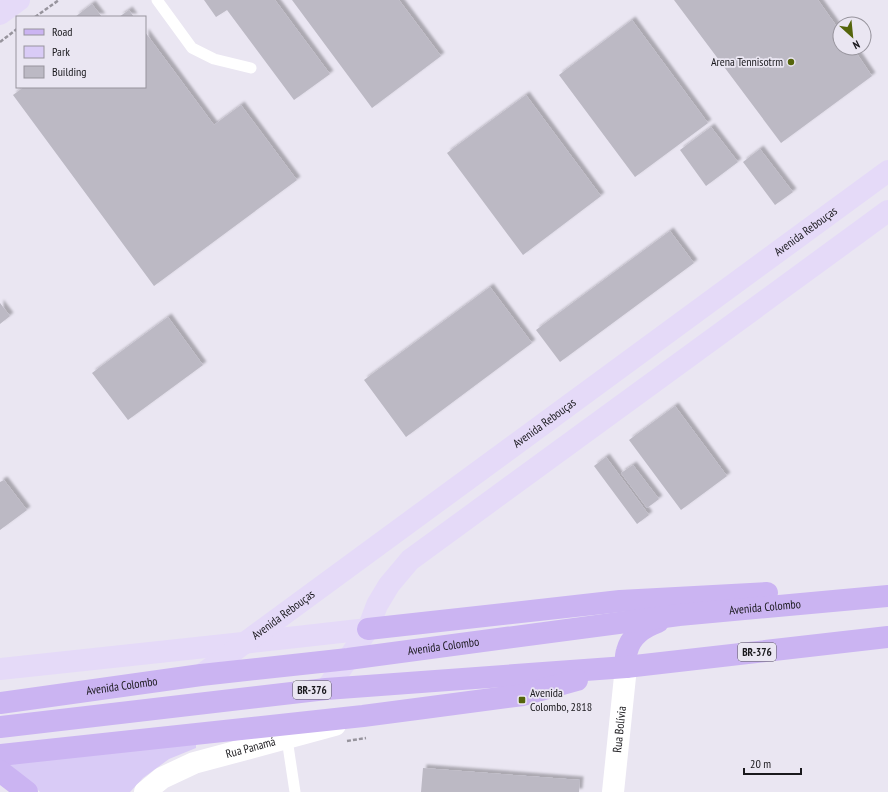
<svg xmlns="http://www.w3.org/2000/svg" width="888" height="792" viewBox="0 0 888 792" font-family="'PT Sans Narrow',sans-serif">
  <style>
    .green { fill: #d9cbf6 }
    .building { fill: #bcb9c4; filter: url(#shadow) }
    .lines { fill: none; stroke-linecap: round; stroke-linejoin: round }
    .path { stroke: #97949d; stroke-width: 2.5; stroke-dasharray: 4 2; stroke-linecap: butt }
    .service { stroke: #fff; stroke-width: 11 }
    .minor { stroke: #fff; stroke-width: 22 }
    .tertiary { stroke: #fff; stroke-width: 22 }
    .secondary { stroke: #e5daf8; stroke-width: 22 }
    .primary { stroke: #cbb4f2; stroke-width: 22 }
    .poi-dot { fill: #55650c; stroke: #eae6f2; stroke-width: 1.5 }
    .labels { text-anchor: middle; stroke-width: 3.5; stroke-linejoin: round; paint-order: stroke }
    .shield { fill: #eae6f2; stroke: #58565d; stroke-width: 1 }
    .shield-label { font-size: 11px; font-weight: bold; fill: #1a191d }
    .poi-label { font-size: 12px; fill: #1a191d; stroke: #eae6f2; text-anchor: end }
    .street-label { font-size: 12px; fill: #1a191d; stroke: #eae6f2 }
  </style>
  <defs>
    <filter id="shadow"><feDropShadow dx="3.5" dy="-3.5" stdDeviation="1" flood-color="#0004"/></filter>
  </defs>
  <rect width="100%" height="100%" fill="#eae6f2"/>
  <!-- green -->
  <path class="green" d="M196,739V748L169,759L143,778L130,792H40L30,782L9,764Z"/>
  <!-- building -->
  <path class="building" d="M204,0H275L330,74L294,100L227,10L216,17Z
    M292,0H399L441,56L372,108Z
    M674,0H818L840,31V48H853L872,76L781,143Z
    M92,4L102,17H75Z
    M129,10L134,17H119Z
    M632,20L708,123L635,177L559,75Z
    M145,32L214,125L241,105L297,180L154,286L13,95L24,87H145Z
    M526,95L601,196L523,255L447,153Z
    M711,127L738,162L706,186L680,150Z
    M760,149L793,192L775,205L743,162Z
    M670,231L694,263L560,362L536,330Z
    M490,287L532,343L406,437L364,380Z
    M0,303L10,316L0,324Z
    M168,317L203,365L128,420L92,373Z
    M675,406L727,476L681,510L629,440Z
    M606,457L649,515L637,524L594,466Z
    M633,465L659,499L647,508L621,473Z
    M4,480L27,510L0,530V482Z
    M423,768L580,780L579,792H421Z"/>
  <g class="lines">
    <!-- path -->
    <path class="path" d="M35,17L59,0
      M0,42L17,29
      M347,741L366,738"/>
    <!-- service -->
    <path class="service" d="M157,0L192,48L214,59L251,68
      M287,739L295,792"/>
    <!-- minor -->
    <path class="minor" id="s1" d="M613,792L626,667"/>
    <!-- tertiary -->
    <path class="tertiary" id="s2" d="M145,792L162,778L194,763L335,725"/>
    <!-- secondary -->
    <g class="secondary">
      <path d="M0,14L19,0"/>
      <path d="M0,669L243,643L368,629"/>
      <path id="s3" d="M201,675L888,171"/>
      <path d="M326,689L348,659L368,629L377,605L389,585L410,560L888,211"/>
    </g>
    <!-- primary -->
    <g class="primary">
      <path d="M368,629L620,601L767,593"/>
      <path d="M626,667C626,662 625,656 627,651C631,635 644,627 658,622"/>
      <path id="s4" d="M0,703L201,675L348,659L679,615L888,596"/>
      <path d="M0,727L326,689L626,667L888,637"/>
      <path d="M0,755L363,716L424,708L523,695L577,680"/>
      <path d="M0,771L27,792"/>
    </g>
  </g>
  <!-- markers -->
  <g class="poi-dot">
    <circle cx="791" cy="62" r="4"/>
    <rect x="518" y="696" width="8" height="8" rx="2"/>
  </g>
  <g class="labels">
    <!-- shield labels -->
    <g class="shield">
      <rect x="738" y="643" width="38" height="18" rx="3"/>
      <rect x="293" y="681" width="38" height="18" rx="3"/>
    </g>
    <g class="shield-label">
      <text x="757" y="656">BR-376</text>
      <text x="312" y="694">BR-376</text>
    </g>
    <!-- poi labels -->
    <g class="poi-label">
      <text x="783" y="66">Arena Tennisotrm</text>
      <text x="530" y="697" text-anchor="start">Avenida<tspan x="530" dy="14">Colombo, 2818</tspan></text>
    </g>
    <!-- street labels -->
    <g class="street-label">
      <text dy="4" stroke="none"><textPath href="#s3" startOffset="750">Avenida Rebouças</textPath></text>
      <text dy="4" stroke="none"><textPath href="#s3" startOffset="426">Avenida Rebouças</textPath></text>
      <text dy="4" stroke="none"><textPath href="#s4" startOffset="771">Avenida Colombo</textPath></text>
      <text dy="4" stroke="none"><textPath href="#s3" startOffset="102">Avenida Rebouças</textPath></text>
      <text dy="4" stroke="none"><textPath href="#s4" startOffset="447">Avenida Colombo</textPath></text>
      <text dy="4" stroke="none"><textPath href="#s4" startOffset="123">Avenida Colombo</textPath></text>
      <text dy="4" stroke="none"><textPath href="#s1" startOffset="63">Rua Bolívia</textPath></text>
      <text dy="4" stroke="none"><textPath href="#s2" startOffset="116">Rua Panamá</textPath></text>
    </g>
  </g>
  <!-- legend -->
  <rect x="16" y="16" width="130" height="72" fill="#eae6f2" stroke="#97949d"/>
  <rect x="24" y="29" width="20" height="6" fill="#cbb4f2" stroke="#97949d"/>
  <text x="52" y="36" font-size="12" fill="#1a191d">Road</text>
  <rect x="24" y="46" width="20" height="12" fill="#d9cbf6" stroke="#97949d"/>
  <text x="52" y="56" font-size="12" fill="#1a191d">Park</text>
  <rect x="24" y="66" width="20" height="12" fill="#bcb9c4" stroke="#97949d"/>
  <text x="52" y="76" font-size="12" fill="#1a191d">Building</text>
  <!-- north arrow -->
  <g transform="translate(852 36) rotate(153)"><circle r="19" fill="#eae6f2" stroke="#97949d"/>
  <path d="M0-3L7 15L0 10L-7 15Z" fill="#55650c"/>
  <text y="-6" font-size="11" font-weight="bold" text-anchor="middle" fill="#1a191d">N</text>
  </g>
  <!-- scale -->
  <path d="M744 768v6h57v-6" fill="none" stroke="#1a191d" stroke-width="2"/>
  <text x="750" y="768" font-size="12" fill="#1a191d" stroke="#eae6f2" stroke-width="3" paint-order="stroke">20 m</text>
</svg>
